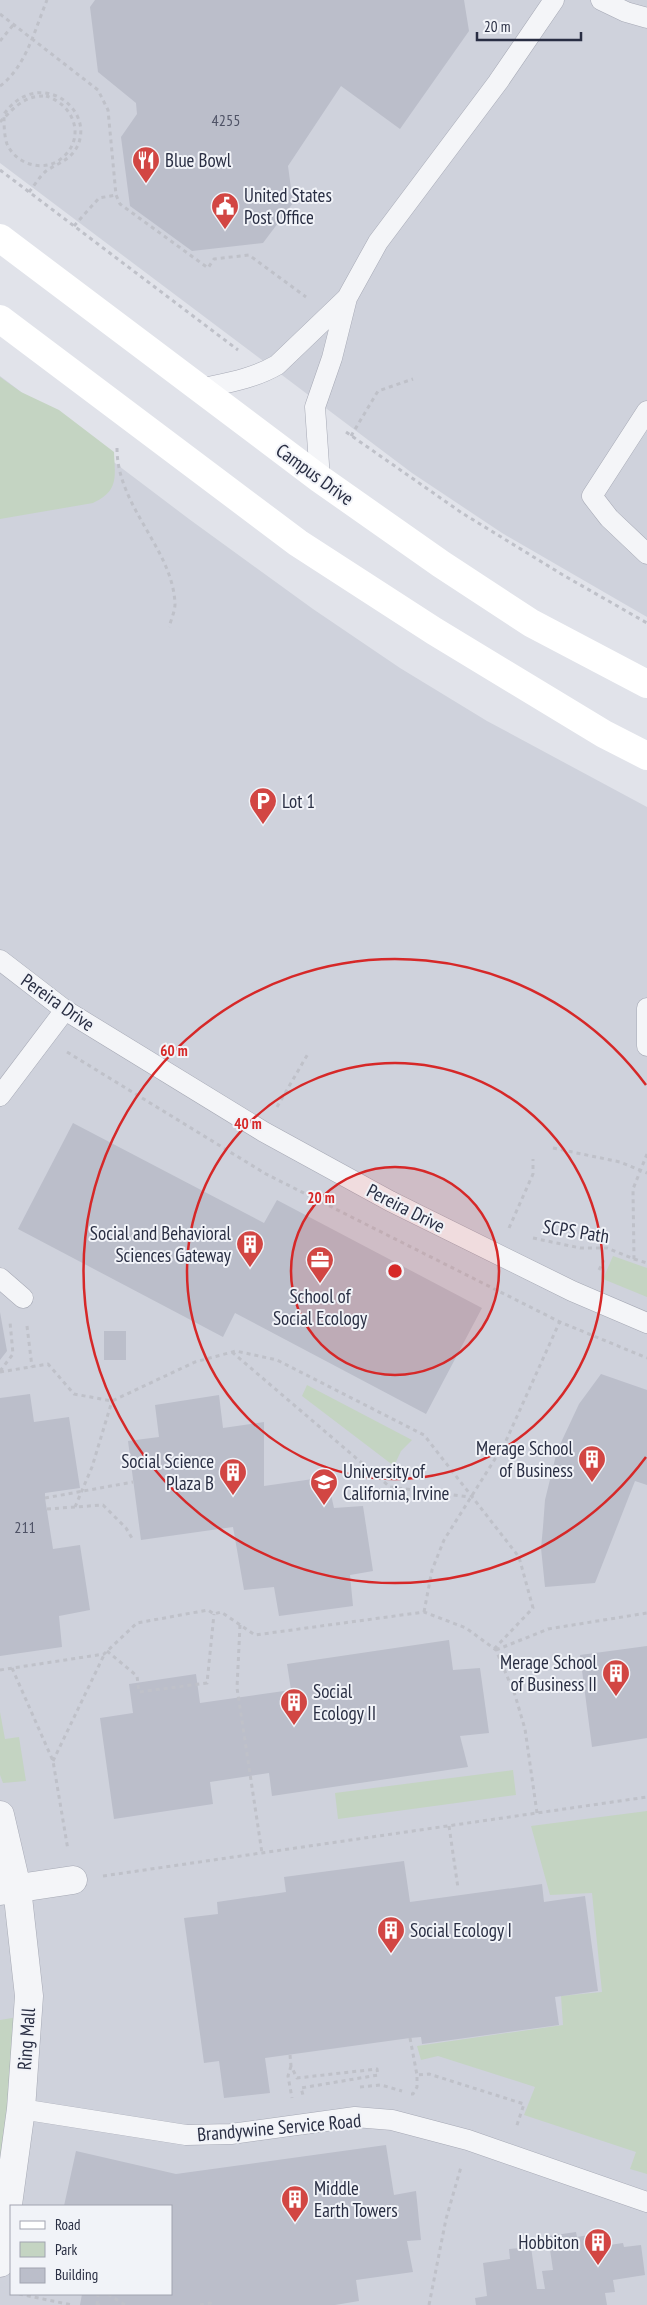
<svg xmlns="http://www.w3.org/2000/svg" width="647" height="2305" viewBox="0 0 647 2305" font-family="'PT Sans Narrow',sans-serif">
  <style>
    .built { fill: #cfd2dc; fill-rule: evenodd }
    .green { fill: #c4d4c2 }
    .building { fill: #bbbeca }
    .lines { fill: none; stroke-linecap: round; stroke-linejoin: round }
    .service-casing { stroke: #a6a9b5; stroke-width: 21 }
    .pedestrian-casing { stroke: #a6a9b5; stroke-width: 29 }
    .path { stroke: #bfc1c9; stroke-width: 3; stroke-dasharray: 4 4; stroke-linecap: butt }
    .service { stroke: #f4f5f8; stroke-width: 20 }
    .pedestrian { stroke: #f4f5f8; stroke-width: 28 }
    .secondary { stroke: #fff; stroke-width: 28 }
    .path-bridge { stroke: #bfc1c9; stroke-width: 3; stroke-dasharray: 4 4; stroke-linecap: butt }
    .ring { fill: none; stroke: #d62828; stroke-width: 2.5 }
    .labels { text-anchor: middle; stroke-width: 4; stroke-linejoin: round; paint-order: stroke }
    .number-label { font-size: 16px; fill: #4e5265 }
    .poi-label { font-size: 19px; fill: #292e43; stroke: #f1f3f8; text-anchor: start }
    .street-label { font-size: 19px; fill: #292e43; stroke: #f1f3f8 }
    .centre { fill: #d62828; stroke: #f1f3f8; stroke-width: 2.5 }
    .ring-label { font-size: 15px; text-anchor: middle; font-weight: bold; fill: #d62828; stroke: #f1f3f8; stroke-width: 4; stroke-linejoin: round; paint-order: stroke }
  </style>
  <rect width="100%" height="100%" fill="#e1e3ea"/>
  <!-- built -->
  <path class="built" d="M0,0H647V617L502,533L412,473L0,163Z
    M0,376L189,519L313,609L400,668L487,721L647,807V2305H0ZM11,2206H171V2294H11Z"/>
  <!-- green -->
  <path class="green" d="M0,377L21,392L59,410L114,452C115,477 119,491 93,503L0,519Z
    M613,1256L647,1268V1297L603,1279Z
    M307,1385L412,1440L401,1451L394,1466L302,1396Z
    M0,1712L5,1739L19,1737L26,1781L3,1783L0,1775Z
    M513,1770L516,1795L338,1819L335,1793Z
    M647,1811V2174L630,2169L636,2152L524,2115L535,2087L438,2056L421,2060L417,2046L563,2025L561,1996L602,1992L592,1893L550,1895L531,1826Z
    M18,2017L0,2196V2020Z"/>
  <!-- building -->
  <path class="building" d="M95,0H464L469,31L400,129L341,86L288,166L293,203L263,243L192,251L130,206L121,137L137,114L136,103L98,72L90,7Z
    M73,1123L264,1223L277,1200L482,1308L426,1414L235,1313L223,1337L18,1229Z
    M0,1312L7,1351L0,1360Z
    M104,1331H126V1360H104Z
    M601,1374L647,1390V1485L635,1481L595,1583L545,1587L541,1548L543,1527L545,1500L557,1451L579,1404Z
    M30,1394L34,1422L69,1417L80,1488L45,1493V1498L53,1549L80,1545L90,1610L59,1616L62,1647L0,1656V1398Z
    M219,1395L223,1428L264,1422V1486L327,1477L334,1508L363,1506L373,1571L350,1575L353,1606L279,1616L274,1587L244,1590L233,1527L141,1540L128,1441L159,1437L155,1405Z
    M449,1640L453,1670L480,1668L489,1733L460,1736L468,1767L272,1796L269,1773L210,1782L213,1804L114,1819L100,1718L133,1713L129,1684L196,1674L200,1703L291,1690L287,1664Z
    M647,1646V1738L592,1747L580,1655Z
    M404,1861L410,1902L542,1884L544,1902L585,1896L598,1991L555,1997L559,2025L422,2044L421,2037L410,2038L265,2058L270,2093L224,2098L219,2061L204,2063L184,1918L218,1914L217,1902L286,1892L284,1877Z
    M386,2145L394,2195L416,2191L421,2240L407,2241L413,2272L356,2280L359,2301L335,2305H80L82,2294H171V2206H64L76,2151L176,2174Z
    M576,2232L577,2237L594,2234L596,2247L623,2243L624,2247L641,2245L645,2275L613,2280L615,2292L605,2293L607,2305H476L475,2298L487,2296L483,2263L510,2259L509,2249L531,2247L537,2289H545L542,2271L553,2270L548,2236Z"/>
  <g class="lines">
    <!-- service casing -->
    <g class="service-casing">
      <path id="service" d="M601,0L626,12L647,18
        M199,389C226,383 253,379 277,365L347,298
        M647,411L592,496L609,518L647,554
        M320,479L315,407L332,358L347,298L378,242L498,82L554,0
        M0,960L65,1010L264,1132L390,1201L572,1291L647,1323
        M647,1008V1046
        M0,1096L65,1010
        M0,1278L23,1298
        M21,2109L186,2135L231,2134L355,2117L392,2120L468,2140L647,2202"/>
    </g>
    <!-- pedestrian casing -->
    <g class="pedestrian-casing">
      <path id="pedestrian" d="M0,1815L17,1888L29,1996L21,2109L0,2263
        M0,1891L73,1880"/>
    </g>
    <!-- path -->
    <path class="path" d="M0,14L98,90L108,110L116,195L120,204L208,268L214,259L249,255L306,297
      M0,41L14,24
      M0,86C26,67 35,29 47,0
      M0,170L238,350
      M29,192C34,186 40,176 46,171C58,163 71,160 78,145C94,107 38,67 4,114C4,124 4,135 7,144C16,165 45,173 62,158C87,137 73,104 46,96
      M74,226L99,198L116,195
      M346,432L462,513L563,575L647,623
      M351,436L378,391L413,379
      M117,448C117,507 173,549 175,604C175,611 171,620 169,627
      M67,1052L266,1174L560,1322L647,1358
      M277,1107L309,1052
      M553,1148L620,1162L647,1173
      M509,1228L533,1174V1159
      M533,1238L580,1248H607L634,1259L633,1189L647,1154
      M634,1259L647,1263
      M599,1270L604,1260
      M27,1326L32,1367
      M232,1352L390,1487L470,1497
      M0,1371L13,1354L10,1322
      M0,1372L48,1364L74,1394L112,1401L195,1362L236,1351L277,1360L424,1435L519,1557L533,1608L494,1649
      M75,1507L92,1467L112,1401
      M47,1509L103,1505L126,1528L133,1540
      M424,1612L432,1570L444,1540L505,1443L560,1321
      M240,1625L237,1688L262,1853
      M496,1650L548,1629L647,1613
      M107,1651L137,1676L139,1692L207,1683L214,1614
      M12,1668L53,1761L68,1850
      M0,1670L104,1654L137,1623L208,1610L214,1614L221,1612L255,1635L424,1612L466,1628L496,1650L515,1695L525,1729L537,1813
      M53,1761L104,1655
      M449,1826L458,1888
      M103,1876L647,1797
      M410,2038L417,2075
      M290,2055L291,2066L297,2078L377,2069L378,2075L301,2088L303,2095
      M291,2066L288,2076L292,2098
      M360,2087L381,2085L402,2091
      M411,2094H413L417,2087V2075L429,2074L524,2104L516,2128
      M19,2294L72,2305
      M108,2294L125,2305
      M96,2305H103
      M97,2305L98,2294
      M200,2305L210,2303L214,2305
      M429,2305L446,2219L461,2167"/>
    <!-- service -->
    <use href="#service" class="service"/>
    <!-- pedestrian -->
    <use href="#pedestrian" class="pedestrian"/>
    <!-- secondary -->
    <path class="secondary" d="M0,238L320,479L441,564L531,623L647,684
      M0,319L298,543L434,631L604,734L647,756"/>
    <!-- path-bridge -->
    <path class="path-bridge" d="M0,122C14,108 24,95 46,96
      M45,1498L133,1482"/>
  </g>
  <!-- distance rings -->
  <circle cx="395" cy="1271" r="104" fill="#d62828" fill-opacity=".12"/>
  <g class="ring">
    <circle cx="395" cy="1271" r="104"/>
    <circle cx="395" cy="1271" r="208"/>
    <path d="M646 1457A312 312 0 1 1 646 1085"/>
  </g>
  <!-- icons -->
  <defs>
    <g id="restaurant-pin" transform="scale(1.4375)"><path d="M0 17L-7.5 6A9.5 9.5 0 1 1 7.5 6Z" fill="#d24643" stroke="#f1f3f8"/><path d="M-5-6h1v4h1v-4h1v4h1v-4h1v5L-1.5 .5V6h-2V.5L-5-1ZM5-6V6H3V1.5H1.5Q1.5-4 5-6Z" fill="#fff"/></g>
    <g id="civic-pin" transform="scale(1.4375)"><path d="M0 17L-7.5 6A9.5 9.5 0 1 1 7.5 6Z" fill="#d24643" stroke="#f1f3f8"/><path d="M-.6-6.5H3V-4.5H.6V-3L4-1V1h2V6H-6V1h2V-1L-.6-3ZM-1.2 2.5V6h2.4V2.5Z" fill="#fff"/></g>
    <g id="parking-pin" transform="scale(1.4375)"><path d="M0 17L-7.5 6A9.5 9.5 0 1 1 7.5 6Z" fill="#d24643" stroke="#f1f3f8"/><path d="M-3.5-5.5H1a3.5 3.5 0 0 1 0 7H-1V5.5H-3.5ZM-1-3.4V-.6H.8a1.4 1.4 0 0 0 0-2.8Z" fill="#fff"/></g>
    <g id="building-pin" transform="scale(1.4375)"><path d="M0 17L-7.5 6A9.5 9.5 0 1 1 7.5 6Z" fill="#d24643" stroke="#f1f3f8"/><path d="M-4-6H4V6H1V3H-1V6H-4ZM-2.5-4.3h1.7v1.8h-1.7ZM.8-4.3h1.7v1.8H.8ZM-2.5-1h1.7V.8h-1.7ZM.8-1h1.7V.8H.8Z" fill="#fff"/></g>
    <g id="office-pin" transform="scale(1.4375)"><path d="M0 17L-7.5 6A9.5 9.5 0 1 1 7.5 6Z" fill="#d24643" stroke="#f1f3f8"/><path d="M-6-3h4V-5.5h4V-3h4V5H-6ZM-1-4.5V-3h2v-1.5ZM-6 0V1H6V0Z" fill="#fff"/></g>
    <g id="university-pin" transform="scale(1.4375)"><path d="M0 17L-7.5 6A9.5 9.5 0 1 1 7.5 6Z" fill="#d24643" stroke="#f1f3f8"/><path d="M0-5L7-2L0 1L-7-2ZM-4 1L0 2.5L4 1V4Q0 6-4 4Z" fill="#fff"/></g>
  </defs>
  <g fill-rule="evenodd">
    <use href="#restaurant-pin" x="146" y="160"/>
    <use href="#civic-pin" x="225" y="206"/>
    <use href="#parking-pin" x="263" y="801"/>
    <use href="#building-pin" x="250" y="1244"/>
    <use href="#office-pin" x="320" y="1260"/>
    <use href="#building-pin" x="592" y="1459"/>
    <use href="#building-pin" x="233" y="1472"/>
    <use href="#university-pin" x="324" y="1482"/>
    <use href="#building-pin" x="616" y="1673"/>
    <use href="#building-pin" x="294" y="1702"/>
    <use href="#building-pin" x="391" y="1930"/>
    <use href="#building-pin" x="295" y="2199"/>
    <use href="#building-pin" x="598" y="2242"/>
  </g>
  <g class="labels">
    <!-- number labels -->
    <g class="number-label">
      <text x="226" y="126">4255</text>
      <text x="25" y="1533">211</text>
    </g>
    <!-- poi labels -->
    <g class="poi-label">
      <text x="165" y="167">Blue Bowl</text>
      <text x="244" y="202">United States<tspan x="244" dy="22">Post Office</tspan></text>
      <text x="282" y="808">Lot 1</text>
      <text x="231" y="1240" text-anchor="end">Social and Behavioral<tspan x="231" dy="22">Sciences Gateway</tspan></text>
      <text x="320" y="1303" text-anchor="middle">School of<tspan x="320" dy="22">Social Ecology</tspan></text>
      <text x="573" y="1455" text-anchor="end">Merage School<tspan x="573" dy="22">of Business</tspan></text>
      <text x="214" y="1468" text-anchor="end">Social Science<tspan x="214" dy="22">Plaza B</tspan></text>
      <text x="343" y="1478">University of<tspan x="343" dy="22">California, Irvine</tspan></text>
      <text x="597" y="1669" text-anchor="end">Merage School<tspan x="597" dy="22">of Business II</tspan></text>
      <text x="313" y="1698">Social<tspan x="313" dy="22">Ecology II</tspan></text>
      <text x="410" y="1937">Social Ecology I</text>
      <text x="314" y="2195">Middle<tspan x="314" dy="22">Earth Towers</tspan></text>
      <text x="579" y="2249" text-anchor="end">Hobbiton</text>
    </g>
    <!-- street labels -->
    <g class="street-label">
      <text transform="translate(315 474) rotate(36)" y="7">Campus Drive</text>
      <text transform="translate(58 1002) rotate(35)" y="7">Pereira Drive</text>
      <text transform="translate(406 1208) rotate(27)" y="7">Pereira Drive</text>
      <text transform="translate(576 1231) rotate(9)" y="7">SCPS Path</text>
      <text transform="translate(26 2039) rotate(-86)" y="7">Ring Mall</text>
      <text transform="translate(279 2127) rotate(-5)" y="7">Brandywine Service Road</text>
    </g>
  </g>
  <circle cx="395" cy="1271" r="8" class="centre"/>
  <g class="ring-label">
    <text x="174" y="1056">60 m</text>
    <text x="248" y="1129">40 m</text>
    <text x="321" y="1203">20 m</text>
  </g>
  <!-- legend -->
  <rect x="10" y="2205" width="162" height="90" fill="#f1f3f8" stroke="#a1a4b0"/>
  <rect x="20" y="2221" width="25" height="8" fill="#ffffff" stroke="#a1a4b0"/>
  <text x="55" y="2230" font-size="15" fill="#292e43">Road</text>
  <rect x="20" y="2242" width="25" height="15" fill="#c4d4c2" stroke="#a1a4b0"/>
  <text x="55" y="2255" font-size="15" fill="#292e43">Park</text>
  <rect x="20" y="2268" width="25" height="15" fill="#bbbeca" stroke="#a1a4b0"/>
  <text x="55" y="2280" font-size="15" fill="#292e43">Building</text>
  <!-- scale -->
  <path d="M477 32v8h104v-8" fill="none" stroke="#292e43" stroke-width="2.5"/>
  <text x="484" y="32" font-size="15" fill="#292e43" stroke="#f1f3f8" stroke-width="4" paint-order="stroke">20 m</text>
</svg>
